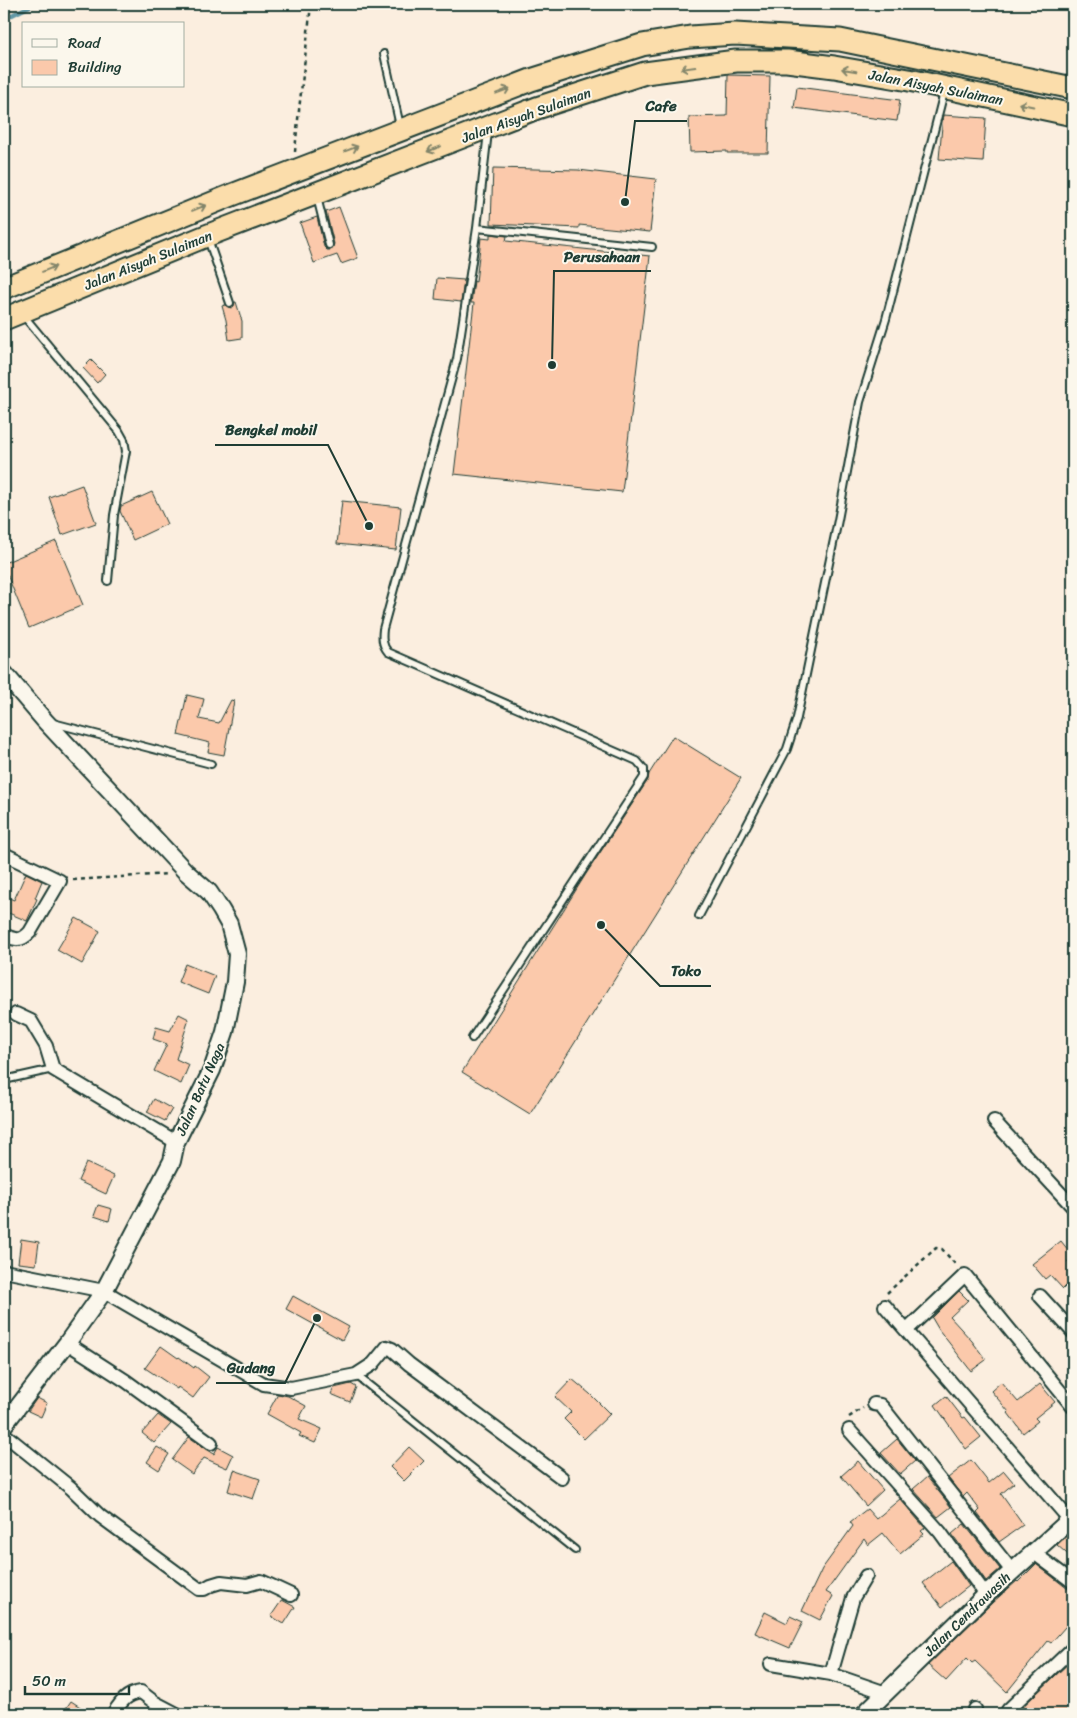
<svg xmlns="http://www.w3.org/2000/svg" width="1077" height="1718" viewBox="0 0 1077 1718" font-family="Sriracha,sans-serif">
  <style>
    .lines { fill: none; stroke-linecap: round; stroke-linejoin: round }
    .stream { stroke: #6398a5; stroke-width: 4.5 }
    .building { fill: #fbc9ab; stroke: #1f3d34 }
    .service-casing { stroke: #1f3d34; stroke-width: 10 }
    .minor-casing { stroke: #1f3d34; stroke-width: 16 }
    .tertiary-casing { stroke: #1f3d34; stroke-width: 20 }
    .trunk-casing { stroke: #1f3d34; stroke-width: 25 }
    .path { stroke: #1f3d34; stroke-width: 2.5; stroke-dasharray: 4 4; stroke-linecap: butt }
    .service { stroke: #fbf7ec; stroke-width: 6 }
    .minor { stroke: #fbf7ec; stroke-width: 12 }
    .tertiary { stroke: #fbf7ec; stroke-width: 16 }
    .trunk { stroke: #fbddab; stroke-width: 21 }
    .oneway { stroke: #82856a }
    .labels { text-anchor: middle; stroke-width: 4; stroke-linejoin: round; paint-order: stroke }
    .street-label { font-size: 14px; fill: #1f3d34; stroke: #fbf7ec }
    .leader { fill: none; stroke: #1f3d34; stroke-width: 2 }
    .callout-dot { fill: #1f3d34; stroke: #fbf7ec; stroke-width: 2 }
    .callout-label { font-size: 15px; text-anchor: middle; font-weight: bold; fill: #1f3d34; stroke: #fbf7ec; stroke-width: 4; stroke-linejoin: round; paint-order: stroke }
  </style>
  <rect width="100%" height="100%" fill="#fbeedf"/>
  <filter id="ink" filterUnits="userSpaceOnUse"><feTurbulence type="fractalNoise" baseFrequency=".02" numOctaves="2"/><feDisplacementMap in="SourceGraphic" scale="10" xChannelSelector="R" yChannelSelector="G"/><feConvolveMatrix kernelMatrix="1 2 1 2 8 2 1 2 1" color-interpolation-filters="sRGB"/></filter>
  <g filter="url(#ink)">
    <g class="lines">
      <!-- stream -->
      <path class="stream" d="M4,19L34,4"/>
    </g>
    <!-- building -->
    <path class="building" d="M728,75L770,76L768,153H727V151L690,152L689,117L727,116Z
      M797,87L900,100L897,121L794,108Z
      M943,115L986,118L983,162L939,159Z
      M493,168L578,170L656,179L650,232L579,225V228L491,224Z
      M339,207L358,258L341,264L337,255L314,263L300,223L317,217L324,247L327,250H331L334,244L326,212Z
      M490,234L507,236L506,241L650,256L622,492L454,474L474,303H471L474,281L476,282L481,238L490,239Z
      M437,278L464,280L461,302L435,299Z
      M235,302H236L242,321V338L229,340L226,320L222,306L225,305L231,308L234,306Z
      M91,360L105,374L97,383L83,368Z
      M82,485L96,523L62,535L49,497Z
      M152,492L167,524L133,540L120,511L121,506Z
      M342,501L401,507L396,550L337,544Z
      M56,541L83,605L29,628L4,567V563Z
      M187,695L204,699L199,719L219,723L231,700L234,701L224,755L208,752L210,743L178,735Z
      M673,736L741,778L530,1114L462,1072L586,874L648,780L649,774Z
      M26,873L42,881L35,898L37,899L27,921L4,911V896L14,900Z
      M76,918L100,931L82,964L57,950Z
      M185,964L215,976L208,994L178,982Z
      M179,1014L189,1019L176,1059L189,1065L181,1084L154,1071L167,1044L153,1039L156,1027L170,1031Z
      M154,1099L172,1109L165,1121L147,1112Z
      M86,1163L114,1176L106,1194L78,1181Z
      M98,1205L112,1209L109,1221L94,1216Z
      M21,1239L39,1242L36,1265L18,1263Z
      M1061,1241L1073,1256L1067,1262L1073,1269V1279L1063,1289L1050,1275L1045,1279L1032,1264Z
      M959,1291L968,1300L950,1317L972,1341L986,1360L971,1371L939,1330L932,1318Z
      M293,1296L349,1327L342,1340L286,1309Z
      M161,1346L178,1358L179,1357L194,1368L195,1366L209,1377L193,1398L178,1387L177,1389L145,1368Z
      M572,1379L590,1394L610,1414L584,1439L564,1419L571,1412L555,1397Z
      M1001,1382L1018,1402L1040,1384L1055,1402L1035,1418L1038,1421L1023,1433L1008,1413L1009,1412L991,1391Z
      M351,1384L356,1387L350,1402L331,1394L334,1388Z
      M278,1394L288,1396L306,1406L299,1419L322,1429L315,1443L299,1436L301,1433L267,1414Z
      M946,1396L963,1418L965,1417L981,1437L966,1449L935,1405Z
      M37,1398L47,1403L41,1417L28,1411Z
      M158,1415L171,1424L154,1443L142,1433Z
      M189,1437L214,1454L218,1447L233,1455L227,1468L204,1458L192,1474L172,1460Z
      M897,1439L915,1461L900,1474L881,1453Z
      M157,1447L169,1454L159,1470L147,1462Z
      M409,1447L424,1461L404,1481L390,1467Z
      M971,1460L989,1483L1004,1471L1014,1483L1001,1494L1023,1525L999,1542L977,1513L980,1510L967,1493L963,1497L948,1478Z
      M858,1461L883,1490L866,1506L841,1476Z
      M234,1470L260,1479L253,1499L228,1491Z
      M927,1477L951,1507L938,1517L913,1489Z
      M900,1499L925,1528L921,1531L924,1534L900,1554L883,1533L868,1545L864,1539L826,1592L833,1596L820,1620L802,1611L822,1569L853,1526L850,1522L867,1509L876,1519Z
      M964,1524L1000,1569L986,1581L952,1534Z
      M1073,1530V1559L1057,1545Z
      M951,1561L969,1586L942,1607L923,1583Z
      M1036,1564L1068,1589L1073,1590V1618L1051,1643L1048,1641L1007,1692L975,1661L972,1663L967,1658L946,1681L928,1665L993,1602L1017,1581L1018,1582Z
      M282,1600L295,1607L284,1624L271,1616Z
      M765,1612L787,1623L790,1616L803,1622L790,1648L755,1633Z
      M1073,1659V1714H1023L1019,1710Z
      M71,1701L91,1714H62Z"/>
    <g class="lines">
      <!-- service casing -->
      <g class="service-casing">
        <path id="service" d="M384,54L400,126
          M317,197L329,245
          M477,228L652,247
          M208,239L230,303
          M23,315L119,431L124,440L126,451L114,515L108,581
          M53,723L211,764
          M699,916L787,749L797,718L838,520L860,402L886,319L944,92
          M472,1038L644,777V769L637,761L388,652C382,645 382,638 383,629L457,359L477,228L488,132
          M4,1080L53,1069
          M356,1375L575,1550"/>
      </g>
      <!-- minor casing -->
      <g class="minor-casing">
        <path id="minor" d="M4,854L60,881L30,932C21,942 15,940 4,935
          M16,1014L31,1021L46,1046L53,1069L176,1142
          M994,1121L1073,1207
          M4,1271L104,1291L264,1384L291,1388L356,1375L373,1364L387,1347L392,1349L409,1364L562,1478
          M1040,1296L1073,1332
          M885,1306L1070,1520
          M907,1330L965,1275L1073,1407
          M67,1343L126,1381L211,1443
          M874,1404L880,1405L883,1408L1012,1571
          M849,1430L940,1532L986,1595
          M4,1434L71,1488L100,1516L199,1589H204L211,1585L221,1582L247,1585L261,1581L291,1595
          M1034,1553L1073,1582
          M771,1664L831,1674L886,1693
          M831,1674L853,1598L866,1576
          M1008,1710L1073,1648
          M113,1714C121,1702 126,1694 141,1692L154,1702L177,1714
          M974,1714L975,1709"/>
      </g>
      <!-- tertiary casing -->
      <g class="tertiary-casing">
        <path id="tertiary" d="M4,673L45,721L186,872L209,892L221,910L229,924L237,954L235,982L225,1032L212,1070L176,1142L172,1161L104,1291L67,1343L4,1425
          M864,1714L986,1595L1073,1517"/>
      </g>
      <!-- trunk casing -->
      <g class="trunk-casing">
        <path id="trunk" d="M4,288L232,195L531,80L642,45L690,37L735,34L840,40L1073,88
          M4,319L206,236L537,108L645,73L736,61H787L834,67L909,80L1073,115"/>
      </g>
      <!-- path -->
      <path class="path" d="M295,152C299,103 306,53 311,4
        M73,880L167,874
        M887,1293L936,1248L942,1249L956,1265
        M849,1417L863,1408"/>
      <!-- service -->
      <use href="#service" class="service"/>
      <!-- minor -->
      <use href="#minor" class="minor"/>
      <!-- tertiary -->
      <use href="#tertiary" class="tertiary"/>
      <!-- trunk -->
      <use href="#trunk" class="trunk"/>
    </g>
    <!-- one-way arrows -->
    <defs><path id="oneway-shaft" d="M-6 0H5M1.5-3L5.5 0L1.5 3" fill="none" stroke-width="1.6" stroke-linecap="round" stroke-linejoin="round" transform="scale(1.25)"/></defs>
    <g class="oneway">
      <use href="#oneway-shaft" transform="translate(688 68) rotate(172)"/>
      <use href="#oneway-shaft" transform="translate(849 70) rotate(-170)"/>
      <use href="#oneway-shaft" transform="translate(503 91) rotate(-21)"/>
      <use href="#oneway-shaft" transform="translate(1026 105) rotate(-168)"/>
      <use href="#oneway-shaft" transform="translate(351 149) rotate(-21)"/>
      <use href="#oneway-shaft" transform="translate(434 149) rotate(159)"/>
      <use href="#oneway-shaft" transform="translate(199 208) rotate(-22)"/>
      <use href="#oneway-shaft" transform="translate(49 269) rotate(-22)"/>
    </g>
  </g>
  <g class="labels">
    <!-- street labels -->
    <g class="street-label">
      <text transform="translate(936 87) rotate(11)" y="5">Jalan Aisyah Sulaiman</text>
      <text transform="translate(526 115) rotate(-20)" y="5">Jalan Aisyah Sulaiman</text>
      <text transform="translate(148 260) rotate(-22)" y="5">Jalan Aisyah Sulaiman</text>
      <text transform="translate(200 1089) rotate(-66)" y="5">Jalan Batu Naga</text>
      <text transform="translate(967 1614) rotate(-44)" y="5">Jalan Cendrawasih</text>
    </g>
  </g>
  <!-- callouts -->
  <path class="leader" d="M625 202L635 121H687M552 365L554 271H651M369 526L328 445H215M601 925L660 986H711M317 1318L285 1383H216"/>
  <g class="callout-dot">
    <circle cx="625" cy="202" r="5"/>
    <circle cx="552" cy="365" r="5"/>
    <circle cx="369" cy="526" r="5"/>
    <circle cx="601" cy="925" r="5"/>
    <circle cx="317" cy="1318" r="5"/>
  </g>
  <g class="callout-label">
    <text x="661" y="111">Cafe</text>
    <text x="602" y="262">Perusahaan</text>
    <text x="271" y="435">Bengkel mobil</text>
    <text x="686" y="976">Toko</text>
    <text x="251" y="1373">Gudang</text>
  </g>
  <!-- margin -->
  <rect width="1077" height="1718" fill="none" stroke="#fbf7ec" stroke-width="20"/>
  <rect x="10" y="10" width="1057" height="1698" fill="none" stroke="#1f3d34" stroke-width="2" filter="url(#ink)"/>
  <!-- legend -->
  <rect x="22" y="22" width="162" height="65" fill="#fbf7ec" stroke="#a3ada2"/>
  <rect x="32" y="39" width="25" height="8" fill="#fbf7ec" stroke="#a3ada2"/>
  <text x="68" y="48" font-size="15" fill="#1f3d34">Road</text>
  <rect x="32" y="60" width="25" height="15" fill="#fbc9ab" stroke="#a3ada2"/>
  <text x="68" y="72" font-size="15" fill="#1f3d34">Building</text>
  <!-- scale -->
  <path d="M25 1686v8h104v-8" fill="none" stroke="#1f3d34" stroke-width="2.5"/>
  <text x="32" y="1686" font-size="15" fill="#1f3d34" stroke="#fbf7ec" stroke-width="4" paint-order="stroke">50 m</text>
</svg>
